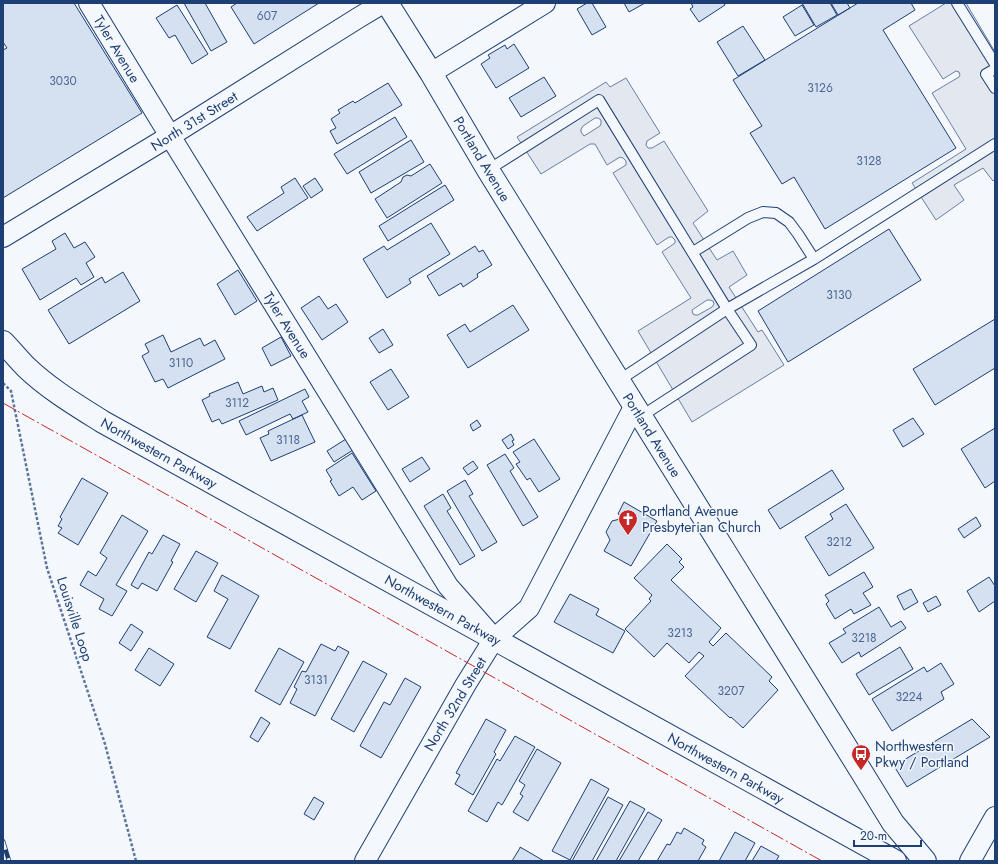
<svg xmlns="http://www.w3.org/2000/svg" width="998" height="864" viewBox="0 0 998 864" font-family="Jost,sans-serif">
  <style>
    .parking { fill: #e3e8f0; stroke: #687fa3; fill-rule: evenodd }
    .building { fill: #d5e0f0; stroke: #1d3f73 }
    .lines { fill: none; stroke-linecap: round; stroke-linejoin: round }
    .service-casing { stroke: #1d3f73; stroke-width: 12 }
    .minor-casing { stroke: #1d3f73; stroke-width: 22 }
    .tertiary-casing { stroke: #1d3f73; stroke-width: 24 }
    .path { stroke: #5e769c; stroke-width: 2.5; stroke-dasharray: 3 2; stroke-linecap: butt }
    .service { stroke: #f4f7fb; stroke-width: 10 }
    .minor { stroke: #f4f7fb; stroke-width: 20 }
    .tertiary { stroke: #f4f7fb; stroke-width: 22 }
    .rail-casing { stroke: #1d3f73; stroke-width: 4.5 }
    .rail { stroke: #f4f7fb; stroke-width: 3; stroke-dasharray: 9; stroke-linecap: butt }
    .power { stroke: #c62828; stroke-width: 1; stroke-dasharray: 14 3 2 3; stroke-linecap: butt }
    .labels { text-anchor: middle; stroke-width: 3; stroke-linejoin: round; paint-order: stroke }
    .number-label { font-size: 12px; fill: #4b6792 }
    .street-label { font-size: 14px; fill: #1d3f73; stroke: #f4f7fb }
    .poi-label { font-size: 14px; fill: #1d3f73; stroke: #f4f7fb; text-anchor: start }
  </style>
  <rect width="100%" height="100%" fill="#f4f7fb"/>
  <!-- parking -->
  <path class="parking" d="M946,3H966L995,52V179L993,181L983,168L954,185L964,200L936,220L912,183L966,149L932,93L959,77L960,75L959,72L956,71L943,79L909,26Z
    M626,78L660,133L647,141L646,145L648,148H652L664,141L708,211L693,223L717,260L733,251L747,275L729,287L758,332L762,330L784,365L692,422L638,331L691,298L662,252L675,243V240L672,237H669L657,245L613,173L626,165V161L623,158L620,157L607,165L595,144H590L541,174L517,137L606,82L610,87ZM595,118H598L601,120V124L600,126L584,136L581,132V129L583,126ZM707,300H710L713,301L714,304L712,307L698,315H695L693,314L692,310Z"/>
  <!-- building -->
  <path class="building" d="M3,3H74L142,113L3,198V50L7,48L3,42Z
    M184,3H205L227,42L211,51Z
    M237,3H319L254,44L231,7Z
    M587,3H592L606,27L592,35L577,9Z
    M624,3H645L629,12Z
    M691,3H724L725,5L699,22L690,9L693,7Z
    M802,3H830L837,15L816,27Z
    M831,3H847L850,8L838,15Z
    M858,3H911L915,10L883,30L956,148L825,229L794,177L782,184L750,133L762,126L733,80Z
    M177,5L208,54L192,64L175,35L169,38L156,18Z
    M802,5L814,25L795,36L783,17Z
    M743,26L765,60L738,76L717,42Z
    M514,44L529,68L496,88L481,64L490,58L488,55L505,45L507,49Z
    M544,77L556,96L521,117L509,98Z
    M388,83L402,105L337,144L330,131L336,128L331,119L340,113L338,110L353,101L355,103Z
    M395,117L407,137L347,174L334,154Z
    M411,140L424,162L371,193L359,172Z
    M430,164L442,183L387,218L375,199L401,182L403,177L407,175L411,176Z
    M295,178L308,198L257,231L247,217L284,193L281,187Z
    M315,178L323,190L311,198L303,186Z
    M445,185L454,200L388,241L379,226Z
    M431,223L450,254L409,279L411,283L387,298L363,259L384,246L387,250Z
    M889,229L921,280L788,362L758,311Z
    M65,233L74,248L85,242L95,257L86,263L94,277L81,285L76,278L40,300L22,269L56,249L52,241Z
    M475,246L479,252L483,250L492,265L477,274L478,277L463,287L461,283L439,296L427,276Z
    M238,270L257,301L235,315L217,284Z
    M123,272L140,301L69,344L48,310L102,277L105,283Z
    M319,296L328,309L336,304L348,322L322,340L301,308Z
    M513,305L529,330L468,368L447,335L465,324L470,332Z
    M995,319V368L935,405L913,369Z
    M383,329L393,345L379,353L369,338Z
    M163,335L171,352L200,338L204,346L215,340L225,359L168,388L163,379L155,382L142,356L149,352L145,344Z
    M281,337L291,356L271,366L262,348Z
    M391,369L409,397L388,410L370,382Z
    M238,382L243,394L262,386L264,392L273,388L278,400L222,424L219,419L212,422L202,400L210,396L209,394Z
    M305,389L309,397L302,401L308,412L293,419L290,414L246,435L239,421Z
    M302,415L315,442L271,461L260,438L269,434L268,431Z
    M913,418L924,434L903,447L893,430Z
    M477,420L481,426L473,431L470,425Z
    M995,428V481L985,488L961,449Z
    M511,434L514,440L512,441L514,445L508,449L502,440Z
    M346,439L353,450L334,462L327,451Z
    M534,439L560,479L539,492L530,478L527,480L516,464L520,462L513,452Z
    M352,453L376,491L362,500L353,487L339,496L330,481L332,480L326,470Z
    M505,454L514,468L510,471L538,517L523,526L487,465Z
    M422,457L430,469L410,482L402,469Z
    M473,461L478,468L468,475L463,468Z
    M832,470L844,489L780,529L768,510Z
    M82,478L108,493L78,545L58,533L62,528L58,526L62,519L60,517Z
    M465,480L473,494L469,496L497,542L482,551L447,491Z
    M443,494L451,508L447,511L475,556L460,565L424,506Z
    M624,502L657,521L631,566L604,551L610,540L606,532L612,521L620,519L622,516L618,514Z
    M846,504L874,548L829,576L805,537L833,519L830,514Z
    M122,515L148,531L116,585L127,591L112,616L99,609L104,599L80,585L88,571L96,576L101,568L107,558L100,553Z
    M976,517L981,526L964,538L958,529Z
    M163,535L180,544L171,561L173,562L157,591L142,583L138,589L131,585L149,552L152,554Z
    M667,544L682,559L679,562L684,567L671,580L721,628L709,642L713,646L726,633L772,677L769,681L778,690L743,728L731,717L730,718L685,676L704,656L699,652L689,663L667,643L654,657L625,629L651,601L649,599L652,595L634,578Z
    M196,551L218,563L196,602L174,589Z
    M864,572L873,587L863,593L871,605L854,614L851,609L835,619L826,604L829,601L825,595Z
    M222,575L259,596L230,649L207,637L228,599L214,591Z
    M989,577L995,586V601L979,612L967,591Z
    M911,589L918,602L904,610L897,596Z
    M570,594L599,609L596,615L625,631L613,653L554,622Z
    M936,596L941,605L928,612L923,603Z
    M879,607L891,627L901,621L906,628L861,657L859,652L842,663L829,643L846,633L843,629Z
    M131,624L143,632L131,651L119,643Z
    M321,644L335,651L338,646L349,652L315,716L290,703L297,689L294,687L302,671L306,672Z
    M900,647L913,669L869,695L856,674Z
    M149,648L174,664L160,686L135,670Z
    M279,648L304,662L280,705L255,691Z
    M363,661L387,674L354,732L331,719Z
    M941,663L954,684L941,692L944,699L892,731L872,699L924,667L927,672Z
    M405,678L421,687L381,758L360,746L384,702L390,705Z
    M261,717L270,723L258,742L250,737Z
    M486,719L506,730L494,752L496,754L473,795L455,784L460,775L456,773Z
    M972,719L990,737L907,787L894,766Z
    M515,736L535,747L502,805L498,802L487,822L468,811L497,759L500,761Z
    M537,749L561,763L528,821L513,812L523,796L520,794L525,785L519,781Z
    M591,779L609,789L570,860L552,851Z
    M314,797L324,803L314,820L304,814Z
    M608,797L623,805L592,861H572Z
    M630,801L645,809L616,861H596Z
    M648,812L662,820L638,861H619Z
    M684,828L704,840L702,844L706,847L698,861H657L667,844L670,845L677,832L681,834Z
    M735,832L755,843L745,861H719Z
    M761,846L779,856L776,861H752Z
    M520,848V847L544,861H512Z"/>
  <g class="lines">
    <!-- service casing -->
    <g class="service-casing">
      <path id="service" d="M957,3L995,64
        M995,69L986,74L995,88
        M488,170L599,100L727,309L814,259L798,234L789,222L776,213L763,212L748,218L693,252
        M814,259L995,144
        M618,381L727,309L751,345L640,417"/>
    </g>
    <!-- minor casing -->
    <g class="minor-casing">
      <path id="minor" d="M89,3L170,136L448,586L491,635
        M431,73L545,3
        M3,237L170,136L358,18L383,3
        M365,861L466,684L494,639L529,608L634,407
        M970,861L995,817"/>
    </g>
    <!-- tertiary casing -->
    <g class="tertiary-casing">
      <path id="tertiary" d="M387,3L431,73L488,170L861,771L893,823L925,861
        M3,342C11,350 18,359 26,367C49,389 76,405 103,422L895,861"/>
    </g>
    <!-- path -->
    <path class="path" d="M3,383L11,391L47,568L105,744L136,861"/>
    <!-- service -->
    <use href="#service" class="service"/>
    <!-- minor -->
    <use href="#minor" class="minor"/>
    <!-- tertiary -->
    <use href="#tertiary" class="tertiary"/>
    <!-- rail casing -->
    <g class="rail-casing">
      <path id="rail" d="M3,841L9,861"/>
    </g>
    <!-- rail -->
    <use href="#rail" class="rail"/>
    <!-- power -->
    <path class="power" d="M3,403L822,861"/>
  </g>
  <!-- icons -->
  <defs>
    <g id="church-pin" transform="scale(1)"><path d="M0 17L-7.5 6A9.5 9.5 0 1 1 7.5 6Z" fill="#c62828" stroke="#f4f7fb"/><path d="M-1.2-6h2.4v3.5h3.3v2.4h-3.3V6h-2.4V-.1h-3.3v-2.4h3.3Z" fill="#fff"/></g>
    <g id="bus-pin" transform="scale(1)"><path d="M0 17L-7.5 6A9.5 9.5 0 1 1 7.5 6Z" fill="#c62828" stroke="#f4f7fb"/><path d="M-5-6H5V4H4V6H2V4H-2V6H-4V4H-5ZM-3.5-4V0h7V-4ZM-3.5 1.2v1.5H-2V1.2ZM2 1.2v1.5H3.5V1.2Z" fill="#fff"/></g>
  </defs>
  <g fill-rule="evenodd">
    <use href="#church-pin" x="628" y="519"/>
    <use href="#bus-pin" x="861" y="754"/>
  </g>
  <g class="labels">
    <!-- number labels -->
    <g class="number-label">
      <text x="267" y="20">607</text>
      <text x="63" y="85">3030</text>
      <text x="820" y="92">3126</text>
      <text x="869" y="165">3128</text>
      <text x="839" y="299">3130</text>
      <text x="181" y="367">3110</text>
      <text x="237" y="407">3112</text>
      <text x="288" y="444">3118</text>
      <text x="839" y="546">3212</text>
      <text x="680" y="637">3213</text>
      <text x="864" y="642">3218</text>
      <text x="316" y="684">3131</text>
      <text x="731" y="695">3207</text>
      <text x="909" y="701">3224</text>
    </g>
    <!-- street labels -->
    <g class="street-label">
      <text transform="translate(117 49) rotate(59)" y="5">Tyler Avenue</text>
      <text transform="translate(194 121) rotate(-32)" y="5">North 31st Street</text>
      <text transform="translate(482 159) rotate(59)" y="5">Portland Avenue</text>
      <text transform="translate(287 325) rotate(58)" y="5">Tyler Avenue</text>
      <text transform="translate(652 435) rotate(58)" y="5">Portland Avenue</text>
      <text transform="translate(159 453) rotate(29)" y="5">Northwestern Parkway</text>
      <text transform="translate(443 610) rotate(29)" y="5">Northwestern Parkway</text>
      <text transform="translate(75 619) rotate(72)" y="5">Louisville Loop</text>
      <text transform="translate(455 704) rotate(-59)" y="5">North 32nd Street</text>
      <text transform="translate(726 768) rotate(29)" y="5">Northwestern Parkway</text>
    </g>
    <!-- poi labels -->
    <g class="poi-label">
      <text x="642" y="516">Portland Avenue<tspan x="642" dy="16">Presbyterian Church</tspan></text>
      <text x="875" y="751">Northwestern<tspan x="875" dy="16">Pkwy / Portland</tspan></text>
    </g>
  </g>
  <!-- border -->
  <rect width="998" height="864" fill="none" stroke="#1d3f73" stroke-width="8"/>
  <!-- scale -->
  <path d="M854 840v6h67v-6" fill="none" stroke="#1d3f73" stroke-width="2"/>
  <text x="860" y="840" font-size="12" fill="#1d3f73" stroke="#f4f7fb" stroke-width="3" paint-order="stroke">20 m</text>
</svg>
